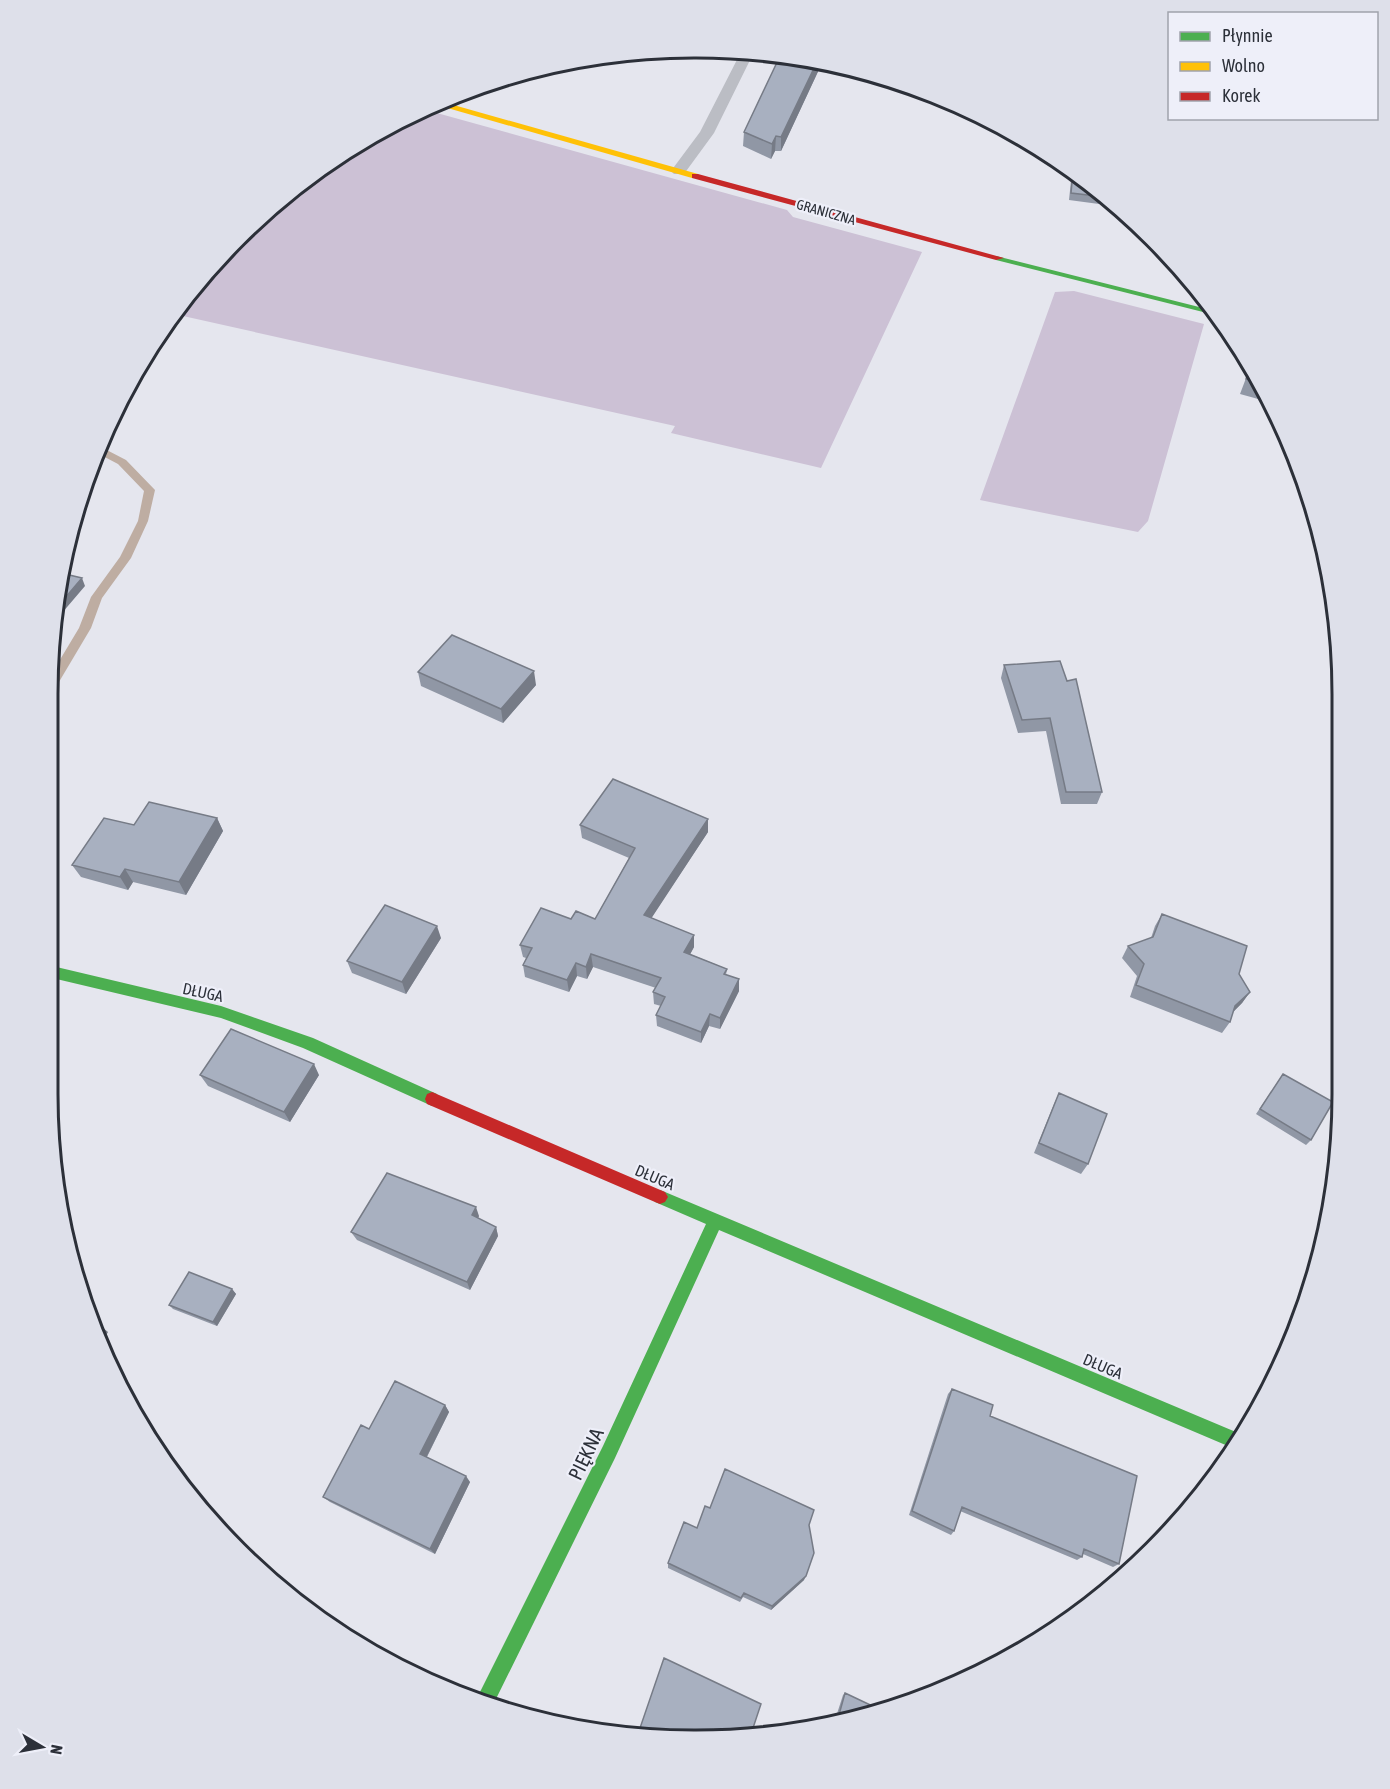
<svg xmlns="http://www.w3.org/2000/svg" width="1390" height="1789" viewBox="0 0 1390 1789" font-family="'Asap Condensed',sans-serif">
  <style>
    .green { fill: #ccc1d5 }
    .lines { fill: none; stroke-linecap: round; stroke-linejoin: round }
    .stream { fill: #beada2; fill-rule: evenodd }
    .lane { fill: #bbbdc4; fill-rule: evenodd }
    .fast { fill: #4caf50; fill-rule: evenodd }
    .slow { fill: #ffc107; fill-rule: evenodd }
    .jam { fill: #c62828; fill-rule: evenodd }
    .wall { fill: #9097a5 }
    .shaded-wall { fill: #767b86 }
    .building { fill: #a8b0c0; stroke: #767b86; stroke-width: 1.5 }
    .labels { text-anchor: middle; stroke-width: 4.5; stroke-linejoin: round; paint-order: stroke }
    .far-street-label { font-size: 14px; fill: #2c3039; stroke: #eeeff9 }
    .street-label { font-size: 16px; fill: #2c3039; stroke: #eeeff9 }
    .near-street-label { font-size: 20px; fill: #2c3039; stroke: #eeeff9 }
    .rim { fill: none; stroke: #2c3039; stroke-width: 3 }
  </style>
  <rect width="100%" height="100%" fill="#e5e6ee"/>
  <!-- green -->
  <path class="green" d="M426,110L787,210L793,217L922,252L821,468L671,433L675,426L174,314L182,301L269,208L371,135Z
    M1074,291L1204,324L1148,521L1138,532L980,500L1055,292Z"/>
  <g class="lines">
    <!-- stream -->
    <path class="stream" d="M99,446L126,460L155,490L148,521L131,558L102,598L91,628L53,692L49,693V678L79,628L91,597L120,557L138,521L144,491L118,464L97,453Z"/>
    <!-- lane -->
    <path class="lane" d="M742,50L754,52L714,133L684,174H674L671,171L700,132Z"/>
    <!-- fast -->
    <path class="fast" d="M996,256L1211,310L1215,315L996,260Z
      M48,965L221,1006L313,1038L437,1094L439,1099L437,1104L432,1106L303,1048L221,1018L48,977Z
      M660,1190L665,1192L1243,1435L1235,1449L719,1230L615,1458L493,1705L477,1698L603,1446L706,1224L655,1202L652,1197L655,1192Z"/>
    <!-- slow -->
    <path class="slow" d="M443,102L698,174L699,176L692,178L437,105Z"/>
    <!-- jam -->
    <path class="jam" d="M692,174H698L1004,258L996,260L692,178Z
      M432,1092L665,1192L668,1197L665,1202L660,1204L655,1202L427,1104L425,1099L427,1094Z"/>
  </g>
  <!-- wall -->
  <path class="wall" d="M780,56L822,63L781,151H775L771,159L743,146L744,132Z
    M1072,171L1089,182L1114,206L1069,200Z
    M1165,253L1177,264L1164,263Z
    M1251,365L1255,371L1269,402L1240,394Z
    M1060,661L1102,792L1097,804H1061L1046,731L1018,733L1001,678L1004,665Z
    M418,672L536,685L503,723L421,686Z
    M217,818L223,831L186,895L133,882L128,890L81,877L72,865L134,825Z
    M708,819V832L651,918L694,935V947L690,954L727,969L726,975L739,979V991L720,1029L709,1026L701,1043L657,1026L656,1015L661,1006L654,1004L653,992L656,988L593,967L587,979L577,976L569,992L525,977L523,965L526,958L523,957L520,945L571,919H595L629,858L582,838L580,825Z
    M1162,914L1239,974L1250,992L1242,1003L1233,1012L1230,1022L1222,1033L1130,997L1137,976L1122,958L1128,946L1151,938L1155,926Z
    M441,938L406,994L352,973L347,961Z
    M1283,1074L1311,1140L1306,1145L1256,1114Z
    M200,1075H319L290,1122L208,1086Z
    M1059,1093L1088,1164L1081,1174L1034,1153L1054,1104Z
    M479,1216L478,1218L496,1227L498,1236L470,1290L357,1240L351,1232Z
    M232,1289L236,1294L217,1326L173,1309L169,1305Z
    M952,1389L990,1416L1119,1564L1113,1567L1083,1554L1082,1557L1077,1560L960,1511L954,1531L951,1535L909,1515L948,1394Z
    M445,1405L449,1412L427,1457L470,1482L435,1554L330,1502L323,1497L369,1429Z
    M710,1508L809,1525L804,1580L771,1610L743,1597L740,1602L668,1568V1563L697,1528Z
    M845,1693L863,1719L834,1723L843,1695Z"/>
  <!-- shaded-wall -->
  <path class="shaded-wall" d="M817,62L822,63L781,151V137Z
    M776,136L775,151L771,159L772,144Z
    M82,578L85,586L56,620L59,605Z
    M534,671L536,685L503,723L501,709Z
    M217,818L223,831L186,895L179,882Z
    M708,819V832L645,928L644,915Z
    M125,869L133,882L128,890L120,877Z
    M437,926L441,938L406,994L402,982Z
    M694,935V947L685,964L684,952Z
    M591,954L593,967L587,979L586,967Z
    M576,963L577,976L569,992L567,980Z
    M739,979V991L720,1029V1018Z
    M1250,992L1242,1003L1227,1018L1235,1006Z
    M710,1014L709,1026L701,1043V1032Z
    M314,1064L319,1075L290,1122L284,1112Z
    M476,1207L479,1216L475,1224L472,1215Z
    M496,1227L498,1236L470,1290L467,1282Z
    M232,1289L236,1294L217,1326L213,1322Z
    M98,1324L108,1332L103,1341L97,1326Z
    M445,1405L449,1412L425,1460L420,1454Z
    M466,1476L470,1482L435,1554L430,1549Z
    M806,1576L804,1580L771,1610L772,1606Z"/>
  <!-- building -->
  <path class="building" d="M780,56L817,62L781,137L776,136L772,144L744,132Z
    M1073,172L1089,182L1105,197L1071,193Z
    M1251,365L1255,371L1261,383L1246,379Z
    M65,574L82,578L59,605Z
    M452,635L534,671L501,709L418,672Z
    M1060,661L1067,681L1076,679L1102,792H1066L1050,718L1022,720L1004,665Z
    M613,779L708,819L644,915L694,935L684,952L727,969L724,974L739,979L720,1018L710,1014L701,1032L656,1015L665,997L653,992L661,978L591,954L586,967L576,963L567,980L523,965L532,948L520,945L541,908L571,919L576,911L595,919L635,848L580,825Z
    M149,802L217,818L179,882L125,869L120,877L72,865L104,818L134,825Z
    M385,905L437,926L402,982L347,961Z
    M1162,914L1247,946L1239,974L1250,992L1235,1006L1230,1022L1136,985L1144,964L1128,946L1153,937Z
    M231,1029L314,1064L284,1112L200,1075Z
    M1283,1074L1333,1102L1311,1140L1260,1109Z
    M1059,1093L1107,1114L1088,1164L1039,1143Z
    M387,1173L476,1207L472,1215L496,1227L467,1282L351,1232Z
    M189,1272L232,1289L213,1322L169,1305Z
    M395,1381L445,1405L420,1454L466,1476L430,1549L323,1497L361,1425L369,1429Z
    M952,1389L993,1405L990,1416L1137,1476L1119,1564L1084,1549L1082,1557L962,1507L954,1531L912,1511Z
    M725,1469L814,1510L809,1525L814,1553L806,1576L772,1606L744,1593L741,1598L668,1563L684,1522L697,1528L705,1506L710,1508Z
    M664,1658L761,1704L752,1731L757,1733L695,1741L656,1736L640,1728Z
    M845,1693L883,1711L863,1719L837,1722Z"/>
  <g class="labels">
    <!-- far-street labels -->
    <g class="far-street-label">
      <text transform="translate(826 212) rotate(16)" y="5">GRANICZNA</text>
    </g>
    <!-- street labels -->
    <g class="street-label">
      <text transform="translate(203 992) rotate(12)" y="6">DŁUGA</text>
      <text transform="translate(655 1177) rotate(23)" y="6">DŁUGA</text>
      <text transform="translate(1103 1366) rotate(23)" y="6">DŁUGA</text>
    </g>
    <!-- near-street labels -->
    <g class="near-street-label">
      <text transform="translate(586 1454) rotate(-64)" y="7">PIĘKNA</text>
    </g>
  </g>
  <!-- crop -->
  <path d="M0 0H1390V1789H0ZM694 58H696A636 636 0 0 1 1332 694V1094A636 636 0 0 1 696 1730H694A636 636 0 0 1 58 1094V694A636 636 0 0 1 694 58Z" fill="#dee0ea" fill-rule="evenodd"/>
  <path class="rim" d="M694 58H696A636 636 0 0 1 1332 694V1094A636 636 0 0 1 696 1730H694A636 636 0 0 1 58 1094V694A636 636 0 0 1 694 58Z"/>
  <!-- legend -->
  <rect x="1168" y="12" width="210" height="108" fill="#eeeff9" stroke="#a0a3ac" stroke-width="1.5"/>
  <rect x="1180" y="32" width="30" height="9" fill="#4caf50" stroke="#a0a3ac" stroke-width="1.5"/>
  <text x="1222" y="42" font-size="18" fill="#2c3039">Płynnie</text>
  <rect x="1180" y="62" width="30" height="9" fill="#ffc107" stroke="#a0a3ac" stroke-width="1.5"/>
  <text x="1222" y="72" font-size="18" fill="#2c3039">Wolno</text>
  <rect x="1180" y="92" width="30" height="9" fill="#c62828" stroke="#a0a3ac" stroke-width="1.5"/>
  <text x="1222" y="102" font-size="18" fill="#2c3039">Korek</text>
  <!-- north arrow -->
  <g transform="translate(42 1747) rotate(100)" stroke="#eeeff9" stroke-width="4.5" paint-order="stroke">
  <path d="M0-4.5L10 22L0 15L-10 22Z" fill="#2c3039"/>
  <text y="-9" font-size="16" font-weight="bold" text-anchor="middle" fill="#2c3039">N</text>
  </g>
</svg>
